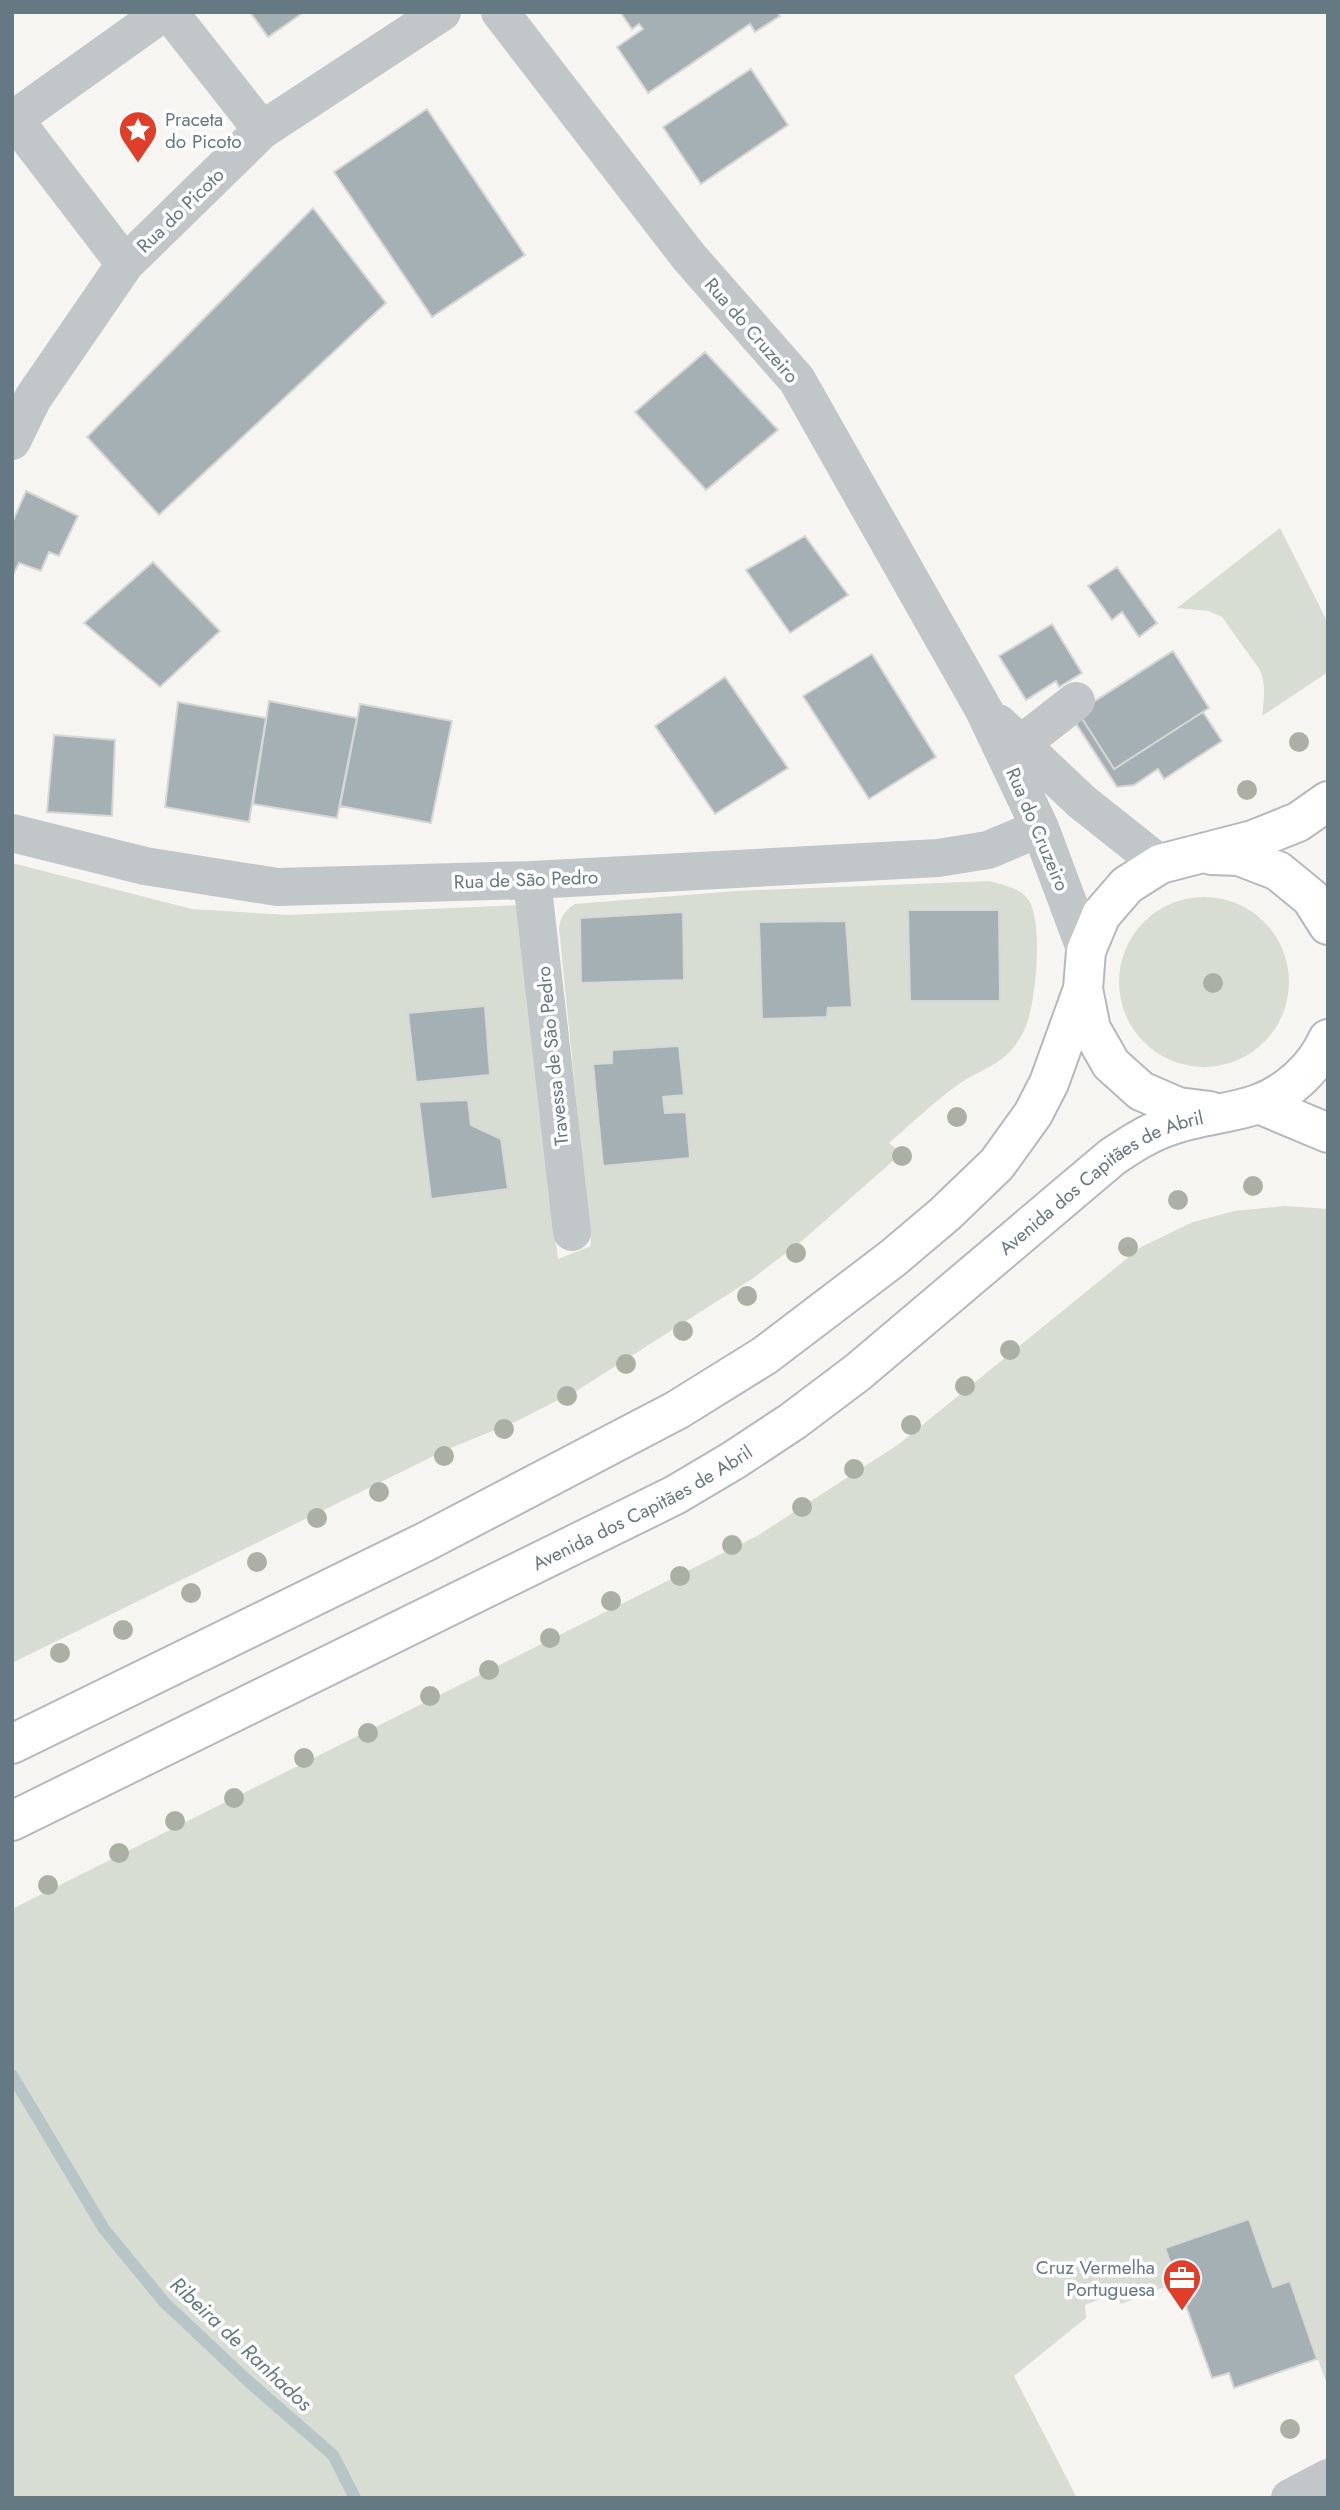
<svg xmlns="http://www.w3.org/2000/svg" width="1340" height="2510" viewBox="0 0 1340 2510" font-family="Jost,sans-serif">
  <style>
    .green { fill: #d8ddd3 }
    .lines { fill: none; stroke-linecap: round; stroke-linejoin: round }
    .stream { stroke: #b7c5c7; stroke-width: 12 }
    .building { fill: #a5b0b4; stroke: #d7d7d5; stroke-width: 2 }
    .major-casing { stroke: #b4b9bc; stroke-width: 42 }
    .minor { stroke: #c1c6c8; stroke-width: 38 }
    .major { stroke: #fff; stroke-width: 38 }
    .tree { fill: #aab1a4 }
    .labels { text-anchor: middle; stroke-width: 7; stroke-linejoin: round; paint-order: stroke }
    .poi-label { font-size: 19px; fill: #657983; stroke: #fff; text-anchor: start }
    .street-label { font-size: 19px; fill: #657983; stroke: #fff }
    .water-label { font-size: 21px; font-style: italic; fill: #617b7f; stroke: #fff }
  </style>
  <rect width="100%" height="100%" fill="#f6f5f2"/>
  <!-- green -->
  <path class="green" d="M1280,528L1328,623V672L1262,716C1264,700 1266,685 1260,670L1222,617L1209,611L1177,608Z
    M12,863L192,909L288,915L519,905L537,1089L558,1259L591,1246L559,929C560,917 565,910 575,904L735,891L989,881C1002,885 1018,887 1027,898C1044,917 1036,997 1028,1020C1026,1028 1021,1037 1016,1044C1002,1065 979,1070 959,1084C935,1101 912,1123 889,1143L902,1153L803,1240L752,1279L578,1390L517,1421L446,1450L12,1663Z
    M1119 982a85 85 0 1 1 170 0a85 85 0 1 1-170 0Z
    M1285,1206L1328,1209V2387L1290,2282L1273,2287L1248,2219L1166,2247L1177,2282L1121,2304L1116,2293L1085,2305L1086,2318L1014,2376L1077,2498H12V1909L757,1536L899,1444L1141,1247L1193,1222L1234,1211Z"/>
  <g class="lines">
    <!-- stream -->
    <path class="stream" d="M12,2075L104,2229L164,2302L248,2381L333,2455L355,2498"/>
  </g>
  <!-- building -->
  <path class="building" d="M250,12H304L268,37Z
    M620,12H777L780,16L755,32L750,24L648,93L617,47L643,29L639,24L632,29Z
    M751,69L788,125L701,184L663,127Z
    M427,109L525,255L432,317L334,172Z
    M313,208L386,303L159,515L87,437Z
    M705,352L778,430L706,490L635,412Z
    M26,491L78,516L59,556L49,552L41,571L19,563L12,577V523Z
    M805,536L848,595L790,633L746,570Z
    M153,562L220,631L160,687L84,623Z
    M1117,567L1157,623L1139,637L1122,612L1112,620L1088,586Z
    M1052,624L1082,673L1059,687L1056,681L1026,700L999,656Z
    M1173,651L1209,708L1203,712L1222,741L1164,779L1158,769L1134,785L1117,787L1071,716Z
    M1173,651L1209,708L1114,769L1078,712Z
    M872,654L936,757L869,799L803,696Z
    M725,677L788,768L715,814L655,726Z
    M269,701L357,718L337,818L253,804Z
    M178,702L266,718L249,822L165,807Z
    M360,704L452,721L431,823L340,806Z
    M54,735L115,740L112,816L47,812Z
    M908,910H999L1000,1001H910Z
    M683,912L684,980L581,983L580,918Z
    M846,921L852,1007L828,1008L827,1017L762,1019L759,922Z
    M485,1006L490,1075L416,1082L408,1013Z
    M679,1046L684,1095L663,1097L665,1113L686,1112L690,1158L603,1166L593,1064L612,1063V1050Z
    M468,1100L471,1125L501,1139L508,1189L431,1199L419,1102Z
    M1249,2219L1273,2287L1290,2281L1317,2359L1234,2388L1229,2373L1212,2378L1165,2248Z"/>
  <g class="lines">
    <!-- major casing -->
    <g class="major-casing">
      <g id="major">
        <path d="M1211,855L1239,856L1278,871L1311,898L1328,925"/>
        <path d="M1083,989L1091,1029L1111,1064L1141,1091L1178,1107L1210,1111"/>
        <path d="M1259,1104L1328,1133"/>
        <path d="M12,1744L425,1542L677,1410L764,1356L893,1258L945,1214L997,1164L1033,1114L1049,1083L1083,989L1086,951L1101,915L1127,885L1160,864L1253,840L1298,822L1328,801"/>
        <path id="s1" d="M12,1821L675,1495L734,1460L793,1421L858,1372L1112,1157C1130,1145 1148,1133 1169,1126C1198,1115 1230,1114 1258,1104C1288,1093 1315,1068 1328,1039"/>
      </g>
    </g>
    <!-- minor -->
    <path class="minor" d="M169,12L262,130
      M500,12L689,257L797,380L984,710L1040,828L1086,951
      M125,264L14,119L164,12
      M12,441L33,398L125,264L262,130L442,12
      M998,723L1082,802L1160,864
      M1021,744L1076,701
      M12,833L145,866L277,887L532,880L938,858L988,850L1040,828
      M532,880L572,1232
      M1290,2498L1328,2478"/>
    <!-- major -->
    <use href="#major" class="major"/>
  </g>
  <!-- trees -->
  <g class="tree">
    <circle cx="1299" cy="742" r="10"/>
    <circle cx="1247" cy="790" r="10"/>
    <circle cx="1213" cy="983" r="10"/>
    <circle cx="957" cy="1117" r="10"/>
    <circle cx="902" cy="1156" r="10"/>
    <circle cx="1253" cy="1186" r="10"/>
    <circle cx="1178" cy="1200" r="10"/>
    <circle cx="1128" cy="1247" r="10"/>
    <circle cx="796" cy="1253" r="10"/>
    <circle cx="747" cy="1296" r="10"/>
    <circle cx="683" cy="1331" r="10"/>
    <circle cx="1010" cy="1350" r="10"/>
    <circle cx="626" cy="1364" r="10"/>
    <circle cx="965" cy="1386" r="10"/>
    <circle cx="567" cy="1396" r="10"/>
    <circle cx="911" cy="1425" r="10"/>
    <circle cx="504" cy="1429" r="10"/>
    <circle cx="444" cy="1456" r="10"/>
    <circle cx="854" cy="1469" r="10"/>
    <circle cx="379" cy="1492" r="10"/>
    <circle cx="802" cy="1507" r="10"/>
    <circle cx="317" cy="1518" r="10"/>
    <circle cx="732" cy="1545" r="10"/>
    <circle cx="257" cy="1562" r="10"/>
    <circle cx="680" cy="1576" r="10"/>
    <circle cx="191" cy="1593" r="10"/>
    <circle cx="611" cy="1601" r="10"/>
    <circle cx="123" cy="1630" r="10"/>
    <circle cx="550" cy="1638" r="10"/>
    <circle cx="60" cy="1653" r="10"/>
    <circle cx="489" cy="1670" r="10"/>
    <circle cx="430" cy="1696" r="10"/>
    <circle cx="368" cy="1733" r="10"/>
    <circle cx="304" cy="1758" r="10"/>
    <circle cx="234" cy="1798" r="10"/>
    <circle cx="175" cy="1821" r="10"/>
    <circle cx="119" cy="1853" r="10"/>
    <circle cx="48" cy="1885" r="10"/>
    <circle cx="1290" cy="2429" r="10"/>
  </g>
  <!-- icons -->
  <defs>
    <g id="sight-pin" transform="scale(2.0125)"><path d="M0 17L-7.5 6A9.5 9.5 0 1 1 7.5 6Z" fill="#e03e28" stroke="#fff"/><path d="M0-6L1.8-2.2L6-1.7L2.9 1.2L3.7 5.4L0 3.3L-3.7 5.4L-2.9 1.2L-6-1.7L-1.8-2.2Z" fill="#fff"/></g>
    <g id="office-pin" transform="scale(2.0125)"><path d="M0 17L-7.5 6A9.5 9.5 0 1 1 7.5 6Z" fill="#e03e28" stroke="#fff"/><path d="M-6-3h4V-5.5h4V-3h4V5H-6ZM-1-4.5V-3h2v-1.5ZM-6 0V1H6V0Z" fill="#fff"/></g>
  </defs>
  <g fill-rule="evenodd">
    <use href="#sight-pin" x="138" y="130"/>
    <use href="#office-pin" x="1182" y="2278"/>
  </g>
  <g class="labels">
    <!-- poi labels -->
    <g class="poi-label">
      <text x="165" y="126">Praceta<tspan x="165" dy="22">do Picoto</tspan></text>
      <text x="1155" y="2274" text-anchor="end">Cruz Vermelha<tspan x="1155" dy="22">Portuguesa</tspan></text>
    </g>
    <!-- street labels -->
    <g class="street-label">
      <text transform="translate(180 210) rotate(-44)" y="7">Rua do Picoto</text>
      <text transform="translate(752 330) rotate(49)" y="7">Rua do Cruzeiro</text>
      <text transform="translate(1038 829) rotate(67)" y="7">Rua do Cruzeiro</text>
      <text transform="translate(526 879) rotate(-2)" y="7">Rua de São Pedro</text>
      <text transform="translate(552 1056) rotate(-96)" y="7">Travessa de São Pedro</text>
      <text dy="7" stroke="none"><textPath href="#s1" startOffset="1270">Avenida dos Capitães de Abril</textPath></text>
      <text dy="7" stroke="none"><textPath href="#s1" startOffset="704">Avenida dos Capitães de Abril</textPath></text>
    </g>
    <!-- water labels -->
    <g class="water-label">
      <text transform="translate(241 2344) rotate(43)" y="7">Ribeira de Ranhados</text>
    </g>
  </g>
  <!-- border -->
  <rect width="1340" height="2510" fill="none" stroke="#657983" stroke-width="28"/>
</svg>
